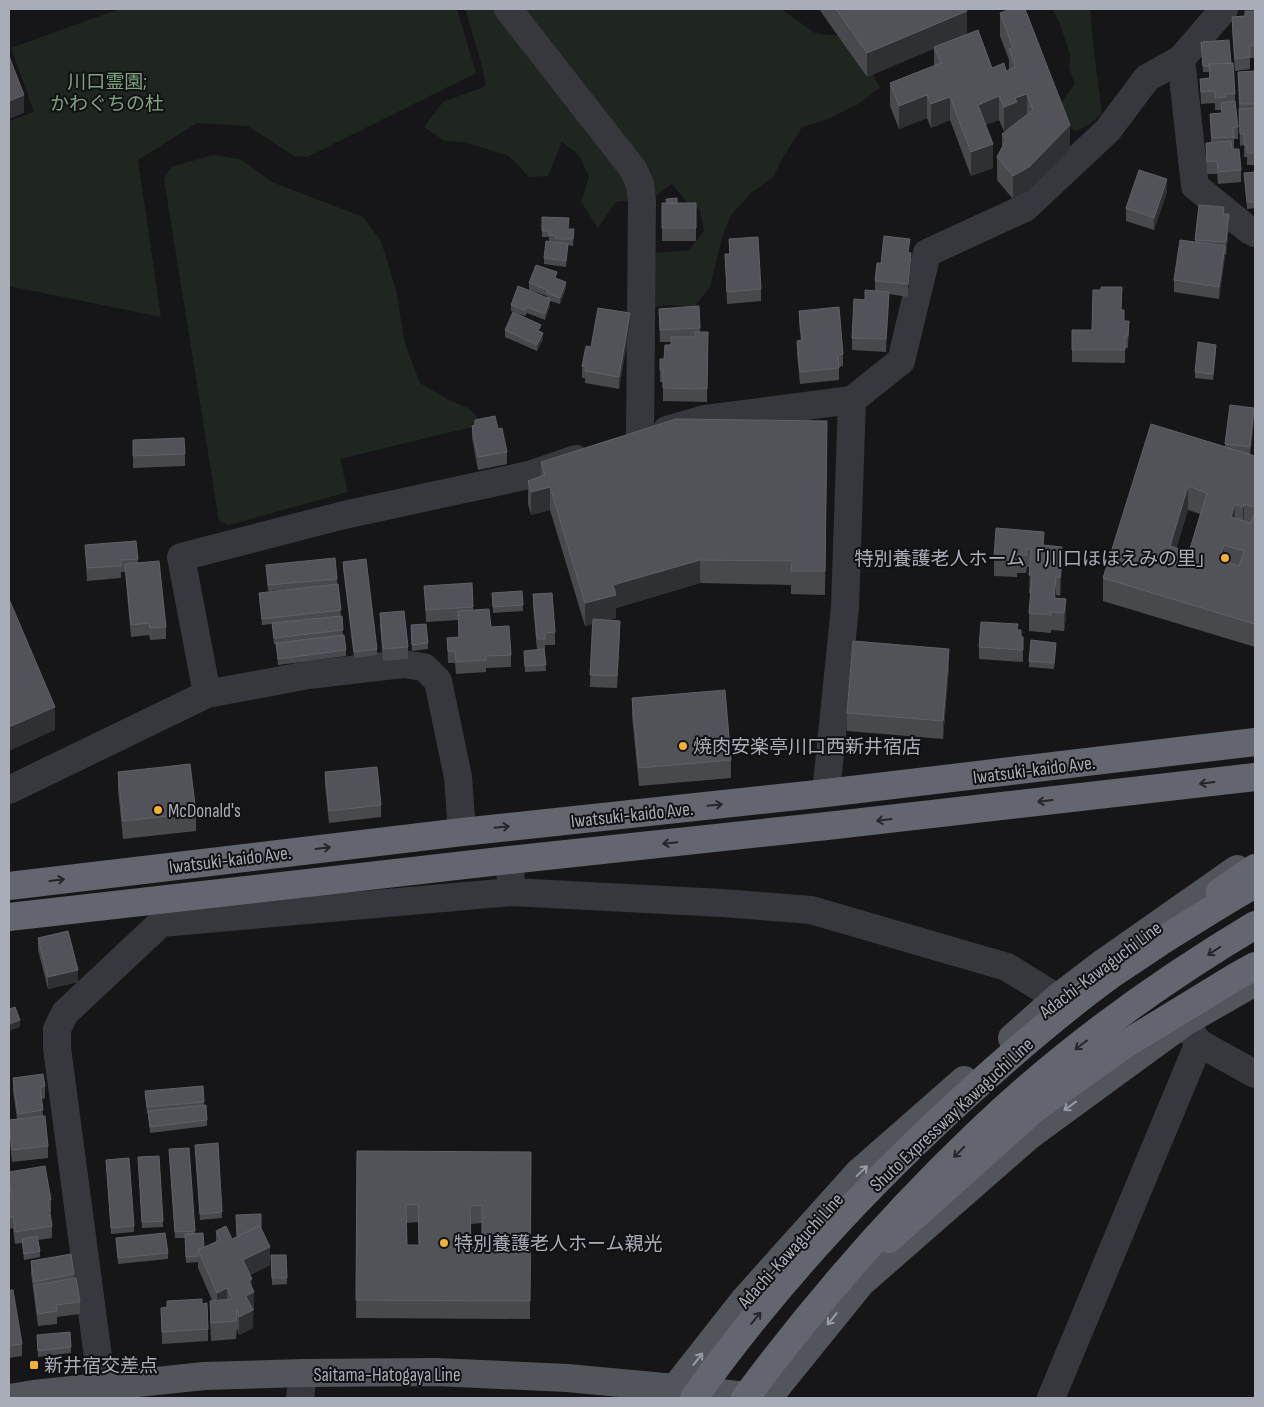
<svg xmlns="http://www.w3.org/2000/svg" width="1264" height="1407" viewBox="0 0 1264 1407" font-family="'Sofia Sans Condensed','Noto Sans JP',sans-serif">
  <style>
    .green { fill: #1e261f }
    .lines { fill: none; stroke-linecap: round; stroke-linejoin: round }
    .minor { stroke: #37383d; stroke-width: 28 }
    .major { stroke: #53555c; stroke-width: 28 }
    .highway { stroke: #63666e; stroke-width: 28 }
    .highway-bridge { stroke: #63666e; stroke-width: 28 }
    .wall { fill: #47494d; fill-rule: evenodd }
    .shaded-wall { fill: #2f3033 }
    .building { fill: #525359; stroke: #5f6168; fill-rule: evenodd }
    .oneway { stroke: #26262a }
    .oneway2 { stroke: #979ba6 }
    .poi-dot { fill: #f2b134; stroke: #111113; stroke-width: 2 }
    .labels { text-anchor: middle; stroke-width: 4; stroke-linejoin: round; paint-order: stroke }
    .park-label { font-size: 19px; fill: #7fa381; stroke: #111113 }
    .poi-label { font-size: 19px; fill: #a8adb8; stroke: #111113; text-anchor: start }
    .street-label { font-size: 19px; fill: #a8adb8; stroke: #111113 }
  </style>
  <rect width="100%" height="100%" fill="#161618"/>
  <!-- green -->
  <path class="green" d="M119,9H457L476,73L307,157L294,156L248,126L197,123L138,160L161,317L9,286V121L34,112L11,48Z
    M465,9H781L815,33L847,37L861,50L880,88L857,105L825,120L802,127L785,154L773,177L751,193L731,215L722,237L710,287L694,307L667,305L654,307L652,272L656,253L689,250L704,231L700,210L687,202L672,184L654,197L616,202L598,228L581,202L589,177L579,155L562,142L548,176L529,177L509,156L464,142L445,141L424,127L443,102L486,86L481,62Z
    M1052,9H1090L1094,53L1102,113L1089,125L1075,131L1065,125C1058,103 1061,102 1075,84L1069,68L1070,56L1067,45L1060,24Z
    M213,155L240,159L272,182L363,217L381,241L396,290L405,344L420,383L449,400L468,408L484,424L340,459L348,492L229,525L219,521L164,179L171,167Z"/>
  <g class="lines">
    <!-- minor -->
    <path class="minor" d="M508,9L633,169L640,184L642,202L640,438
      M1181,59L1195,186L1249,230L1255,233
      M667,430L705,419L852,400L901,361L927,253L1025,208L1108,130L1147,78L1181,59L1224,9
      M207,694L308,675L403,664L424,667L438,681L458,777L462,832
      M9,790L207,694L181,557L344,515L529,475L576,459
      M826,793L845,607L852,400
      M512,892L722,903L811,910L1007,967L1057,998
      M1188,1028L1199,1043L1255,1074
      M102,1387L57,1048V1029L65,1013L161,923L512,892L509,860
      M300,1398L303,1373
      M1051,1398L1199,1043"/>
    <!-- major -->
    <path class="major" d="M1012,1038L1057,998L1103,963L1237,869
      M9,1398L34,1394L204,1376L303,1373L436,1372L567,1378L675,1388L765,1398
      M669,1398L675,1388L745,1299L858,1173L964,1080
      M768,1398L861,1283L1029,1136L1185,1022L1255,982"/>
    <!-- highway -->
    <path class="highway" d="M9,886L462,832L826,793L1255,742
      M1220,892L1255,868
      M9,917L509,860L827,826L1255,777
      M889,1239L1034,1109L1124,1045L1237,976L1255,966"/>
    <!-- highway-bridge -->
    <path class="highway-bridge" d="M694,1398C771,1289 863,1190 961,1100C1010,1055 1061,1011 1115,972C1130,962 1145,952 1160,942C1192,922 1223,902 1255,884
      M745,1398C815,1304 892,1215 977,1134C1059,1055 1158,983 1255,925"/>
  </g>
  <!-- wall -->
  <path class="wall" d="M819,9H966L967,34L992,68L1006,71L1009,70V60L1000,36V13L1070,149L1029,191L1013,199L997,180V157L1002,147V134L1009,129L1004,131L999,120L985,125L993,168L971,176L950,120L931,128L927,118L899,129L890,106V83L934,66V48L867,77Z
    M1245,11H1255V58H1250V69L1235,71L1232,30V17L1245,16Z
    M1201,42L1231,63L1235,94V102L1238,127V139H1234V149H1232L1241,170V182L1218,184L1217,174H1207L1206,156V143H1211L1210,114L1221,113V110H1215V103L1201,104L1200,79L1209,78V72H1203Z
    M1255,71V165H1247V157H1244V145L1240,146L1238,72Z
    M1255,172V208L1247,209L1244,173Z
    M1167,192L1154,230L1126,221V208Z
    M662,203H696V241H662Z
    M1199,205L1224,214L1229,226L1226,255H1225L1219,299L1174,292V280L1195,242Z
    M542,217L569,229H574L573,246L568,245L566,267L544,264V258L555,242L549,241V237H542Z
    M729,239L761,289V301L727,304L725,254H729Z
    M910,252L911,265L908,297L889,294L886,352L852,350V338L865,300L875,291V281L881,263Z
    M557,279L566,288L560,304L550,301V306L545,320L527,313L525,316L511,311V305L547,298V296L529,290V283Z
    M699,306L700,332H708L707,402L663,401V382H660V359H664L671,345V342H660L659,309Z
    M1121,310L1124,321H1129L1128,348H1125V363L1072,362V330H1092Z
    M799,311L843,354V366L839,367V380L800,384L797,353V341L801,340L799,323Z
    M630,325L619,389L585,383V378H582V366L591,347Z
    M505,330L541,331V332L543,339L537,351L505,337Z
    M1216,351L1213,380L1195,378V372Z
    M475,420L498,429L507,452V464L478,470L472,438V426L475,425Z
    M1254,420L1250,455L1255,456V647L1103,601V578L1225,447V444ZM1188,510L1200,514L1189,552L1176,548Z
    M133,440L185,454V466L133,468Z
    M827,445L825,595L791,594V585L700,583L616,608V618L609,620L620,633L617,688L590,687L592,624L585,626L550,510L531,515L528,504V481L541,476V462Z
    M136,541L138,563L166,627V639L150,640L149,635L131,637L125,572H121V578L87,581L85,545Z
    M1044,545L1062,564L1060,596L1056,595L1055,598L1066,599V617L1064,631L1051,630V633L1029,631V613L1031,593H1029L1030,567H1027L1026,573H1017V577L994,576V558Z
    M343,562L377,649V655L354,658L343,568Z
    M266,565L337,579L343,635L346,650V656L278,665L276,644H274L272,624L262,625L259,593L308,588L268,591Z
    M472,583L473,610L491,627L511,655V667L486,668V672L456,674L455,663H448L447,638L459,637L458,620L426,622L424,586Z
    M522,591L523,611L493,613L492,593Z
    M533,594L555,632V645H545V651H544L546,671L525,672L524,651L537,650L533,606Z
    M380,613L408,647V659L383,661L380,625Z
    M411,625L428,643V649L412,651Z
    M1018,630L1021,636L1023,649V662L979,659V647Z
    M1056,649L1054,669L1029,667V661Z
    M949,667L943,739L847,731V713Z
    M632,698L731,760V778L639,786L632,716Z
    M118,772L196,813V831L123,839L118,790Z
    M325,772L381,805V817L329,823L325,785Z
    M38,938L78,982L48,989L38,950Z
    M13,1078L45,1086V1098L42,1099L43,1116L48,1146V1158L12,1162L9,1132V1120L17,1119L13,1091Z
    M203,1086L204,1105L207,1120V1126L150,1133L148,1113L147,1114L145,1091Z
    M195,1145L222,1212V1218L200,1220Z
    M189,1148L195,1234L204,1247L216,1242V1231L232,1239L261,1227L270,1265L250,1275L254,1310L253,1311V1328L239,1335L237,1328L236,1339L211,1341L210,1319V1301L212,1300L198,1268V1262L186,1263L185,1238H175L169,1149Z
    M357,1151L531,1152L530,1319L356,1318ZM418,1222L419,1245H407L406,1223ZM482,1223V1245H471L470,1224Z
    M138,1157L163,1221V1227L142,1228Z
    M106,1160L134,1226V1232L111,1234Z
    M9,1172L51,1200V1212H49L52,1226V1238L38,1240L40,1251V1257L24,1260L22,1243L15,1244L13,1228L10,1229L9,1224V1199H10L9,1193Z
    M116,1238L168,1253V1259L118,1264Z
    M271,1255H286L287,1284L272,1285Z
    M31,1261L74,1274V1279L80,1302V1314L57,1317V1324L38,1326L31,1273Z
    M9,1290L22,1344V1356L9,1358Z
    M167,1301L202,1304L208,1329V1341L162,1344L161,1308L167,1307Z
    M37,1335L71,1347V1353L38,1357Z"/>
  <!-- shaded-wall -->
  <path class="shaded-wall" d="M967,11V35L867,77V53Z
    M1027,94V117L1017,121V126L1004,131V107L1015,98Z
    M24,95V113L9,119V101Z
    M927,95V118L899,129V106Z
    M999,96V120L978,128V105Z
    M950,97V120L931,128V104Z
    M1070,125V149L1029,191L1013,199V176Z
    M993,144V168L971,176V152Z
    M1167,179V192L1154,230V218Z
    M1229,214V226L1226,255V242Z
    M1225,246V259L1219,299V287Z
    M911,253V265L908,297V284Z
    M566,282V288L560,304V298Z
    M889,292V304L886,352V339Z
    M550,299V306L545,320V314Z
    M630,313V325L619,389V377Z
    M543,333V339L537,351V345Z
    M1216,345V351L1213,380V374Z
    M1254,408V420L1250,459V447Z
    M1188,486V510L1170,569V546Z
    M550,487V510L531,515V492Z
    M1235,504V528L1231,517Z
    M1244,504V527L1243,530V507Z
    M1224,545V568L1220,560Z
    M1062,547V564L1060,596V578Z
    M700,560V583L616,608V618L585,626V603L613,585Z
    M1056,577V595L1054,612V598Z
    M1066,599V617L1064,631V613Z
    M620,621V633L617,688V676Z
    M949,649V667L943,739V721Z
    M55,707V730L9,751V727Z
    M78,970V982L48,989V977Z
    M20,1020V1027L9,1031V1024Z
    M270,1247V1265L243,1278V1260Z
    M252,1279V1293L254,1292L253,1328L239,1335V1317L246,1296L249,1281Z
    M227,1288V1306L217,1311V1293Z"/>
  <!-- building -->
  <path class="building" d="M836,9H966L967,11L867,53Z
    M1011,9H1025L1070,125L1029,167L1013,176L997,157L1006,140L1002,134L1033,110L1027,94L1015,98L1017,102L1004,107L999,96L978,105L993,144L971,152L950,97L931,104L927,95L899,106L890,83L941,63L934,47L978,30L992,68L1004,63L1006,71L1016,67L1009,49L1013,48L1000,13Z
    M1245,11H1255V46H1249L1250,57L1235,59L1232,17L1245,16Z
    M1229,40L1231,63L1209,64V66H1203L1201,42Z
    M9,56L24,95L9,101Z
    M1233,63L1235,94H1225L1226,97L1215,98V91L1201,92L1200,79L1210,78L1209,64Z
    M1255,71V104H1240L1238,72Z
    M1235,101L1238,127H1233L1234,137L1212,138L1210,114L1222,113L1221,103Z
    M1255,108V153H1247V145H1244V133L1240,134L1239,109Z
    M1231,141L1232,149H1239L1241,170L1218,172L1217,161L1207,162L1206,143Z
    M1139,170L1167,179L1154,218L1126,208Z
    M1255,172V202H1247L1244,173Z
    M677,198V203H667L666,199Z
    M662,203H696V228H662Z
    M1199,205L1224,207L1223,214H1229L1226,242L1195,240Z
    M542,217L569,218L568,229H574L573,239H555L556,236L549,235V231H542Z
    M884,236L910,239L908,252L911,253L908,284L875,281L877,263H881Z
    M758,237L761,289L727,292L725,254H730L729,239Z
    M1180,240L1225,246L1219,287L1174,280Z
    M546,241L568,244L566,261L544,258Z
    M536,265L557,272L555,278L566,282L560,298L547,293L548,290L529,283Z
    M518,286L550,299L545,314L527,307L525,310L511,305Z
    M1101,287H1122L1121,310H1124V321H1129L1128,336H1125V350H1072V330H1092L1093,290H1101Z
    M865,290L889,292L886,339L852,338L854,299L865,300Z
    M699,306L700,328L660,330L659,309Z
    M839,307L843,354L838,355L839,368L800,372L797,341L802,340L799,311Z
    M598,308L630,313L619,377L585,371L586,366H582L586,346L591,347Z
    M513,312L541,325L538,331L543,333L537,345L505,330Z
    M695,332H708L707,389L663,388V370H660V359H664L665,345H671V337H695Z
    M1198,342L1216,345L1213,374L1195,372Z
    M1230,405L1254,408L1250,447L1225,444Z
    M495,416L498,429L502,428L507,452L478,457L472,426L475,425V420Z
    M676,419L827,421L825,571H791L792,561L700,560L613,585L616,595L585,603L550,487L531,492L528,481L545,475L541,462Z
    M1151,424L1255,456V507L1244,504L1243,507L1235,504L1231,517L1251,523L1255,511V624L1103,578ZM1188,486L1207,493L1189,552L1170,546ZM1224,545L1244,551L1239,566L1220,560Z
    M184,438L185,454L133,456V440Z
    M996,528L1044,532L1043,545L1062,547L1060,578L1056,577L1054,598L1066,599L1064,613L1051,612V615L1029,613L1032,576L1029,575L1031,550L1027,549L1026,555H1017V559L994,558Z
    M136,541L138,559L121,560V566L87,568L85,545Z
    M335,558L337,579L268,585L266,565Z
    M366,559L377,649L354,652L343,562Z
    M159,561L166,627L150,628L149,623L131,625L125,564Z
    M472,583L473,607L426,610L424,586Z
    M338,584L341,610L262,619L259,593Z
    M522,591L523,605L493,607L492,593Z
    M552,593L555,632L545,633V639H537L533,594Z
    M9,599L55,707L9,727Z
    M489,609L491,627L509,626L511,655L486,656V660L456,662L455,651H448L447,638L459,637L458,611Z
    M404,611L408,647L383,649L380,613Z
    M342,616L343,630L274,638L272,623Z
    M593,619L620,621L617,676L590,675Z
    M981,622L1018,624L1017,630H1021V636L1023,637V650L979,647Z
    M426,624L428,643L412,645L411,625Z
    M344,635L346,650L278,659L276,643Z
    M1031,640L1056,643L1054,663L1029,661Z
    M853,641L949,649L943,721L847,713Z
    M544,649L546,665L525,666L524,651Z
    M725,690L731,760L639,768L632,698Z
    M190,764L196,813L123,821L118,772Z
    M377,767L381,805L329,811L325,772Z
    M68,931L78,970L48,977L38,938Z
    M15,1007L20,1020L9,1024V1009Z
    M43,1074L45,1086L40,1087L43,1110L18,1114L13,1078Z
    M203,1086L204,1102L147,1107L145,1091Z
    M206,1105L207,1120L150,1127L148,1111Z
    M45,1116L48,1146L12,1150L9,1120Z
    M218,1143L222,1212L200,1214L195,1145Z
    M189,1148L195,1231L175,1232L169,1149Z
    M357,1151L531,1152L530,1301L356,1300ZM418,1204L419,1245H407L406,1205ZM482,1205V1245H471L470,1206Z
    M159,1156L163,1221L142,1222L138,1157Z
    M129,1158L134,1226L111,1228L106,1160Z
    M45,1166L51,1200H48L52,1226L15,1232L13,1216L10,1217L9,1212V1199H12L9,1181V1172Z
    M261,1214V1227L260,1226L237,1236L236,1215Z
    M226,1226L232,1239L260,1226L270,1247L243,1260L252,1279L249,1281L254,1292L246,1296L253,1310L239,1317L237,1310L236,1321L211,1323L210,1301L232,1299L227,1288L217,1293L198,1250L220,1240L216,1231Z
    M165,1233L168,1253L118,1258L116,1238Z
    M203,1233L204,1247L198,1250V1256L186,1257L185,1234Z
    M37,1236L40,1251L24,1254L22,1239Z
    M71,1254L74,1274L34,1282L31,1261Z
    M271,1255H286L287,1278H272Z
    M76,1278L80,1302L56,1305L57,1311L38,1314L34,1285Z
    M9,1290H13L22,1344L9,1346Z
    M202,1299V1304L207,1303L208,1329L162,1332L161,1308L167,1307V1301Z
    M70,1332L71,1347L38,1351L37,1335Z"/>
  <!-- one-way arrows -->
  <defs><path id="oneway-shaft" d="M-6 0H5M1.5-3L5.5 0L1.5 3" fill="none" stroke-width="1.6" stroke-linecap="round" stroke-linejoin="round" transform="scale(1.25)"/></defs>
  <g class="oneway">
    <use href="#oneway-shaft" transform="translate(1207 783) rotate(173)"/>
    <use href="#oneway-shaft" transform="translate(1045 801) rotate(173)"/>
    <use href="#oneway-shaft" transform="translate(715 805) rotate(-6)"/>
    <use href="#oneway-shaft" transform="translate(884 820) rotate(173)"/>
    <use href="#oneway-shaft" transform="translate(502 827) rotate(-6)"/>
    <use href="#oneway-shaft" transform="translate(670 843) rotate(174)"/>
    <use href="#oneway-shaft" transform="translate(323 848) rotate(-7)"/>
    <use href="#oneway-shaft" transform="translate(57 880) rotate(-7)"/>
    <use href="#oneway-shaft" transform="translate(1214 951) rotate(147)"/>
    <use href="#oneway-shaft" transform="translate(1081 1045) rotate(143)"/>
    <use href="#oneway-shaft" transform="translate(959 1152) rotate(135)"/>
    <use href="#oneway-shaft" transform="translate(756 1318) rotate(-51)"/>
  </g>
  <g class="oneway2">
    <use href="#oneway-shaft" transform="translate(1070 1106) rotate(144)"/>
    <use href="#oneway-shaft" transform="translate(862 1171) rotate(-43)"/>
    <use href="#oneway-shaft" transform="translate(832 1319) rotate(129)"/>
    <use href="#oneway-shaft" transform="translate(698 1359) rotate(-52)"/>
  </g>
  <!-- markers -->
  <g class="poi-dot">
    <circle cx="1225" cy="558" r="5"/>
    <circle cx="683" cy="746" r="5"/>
    <circle cx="158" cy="810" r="5"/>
    <circle cx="444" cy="1243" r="5"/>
    <rect x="29" y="1360" width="10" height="10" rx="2.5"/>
  </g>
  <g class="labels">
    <!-- park labels -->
    <g class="park-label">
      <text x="107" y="88">川口霊園;<tspan x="107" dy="22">かわぐちの杜</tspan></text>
    </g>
    <!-- poi labels -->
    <g class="poi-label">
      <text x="1215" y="565" text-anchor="end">特別養護老人ホーム「川口ほほえみの里」</text>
      <text x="693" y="753">焼肉安楽亭川口西新井宿店</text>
      <text x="168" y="817">McDonald's</text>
      <text x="454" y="1250">特別養護老人ホーム親光</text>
      <text x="44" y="1372">新井宿交差点</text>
    </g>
    <!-- street labels -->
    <g class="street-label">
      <text transform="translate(1034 769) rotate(-7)" y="7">Iwatsuki-kaido Ave.</text>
      <text transform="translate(632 814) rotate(-6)" y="7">Iwatsuki-kaido Ave.</text>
      <text transform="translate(230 859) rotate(-7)" y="7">Iwatsuki-kaido Ave.</text>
      <text transform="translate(1100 969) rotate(-37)" y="7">Adachi-Kawaguchi Line</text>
      <text transform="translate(951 1114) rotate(-43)" y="7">Shuto Expressway Kawaguchi Line</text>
      <text transform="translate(790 1250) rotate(-48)" y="7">Adachi-Kawaguchi Line</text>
      <text x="387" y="1381">Saitama-Hatogaya Line</text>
    </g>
  </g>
  <!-- border -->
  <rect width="1264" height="1407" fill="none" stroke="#a8adb8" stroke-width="20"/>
</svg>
